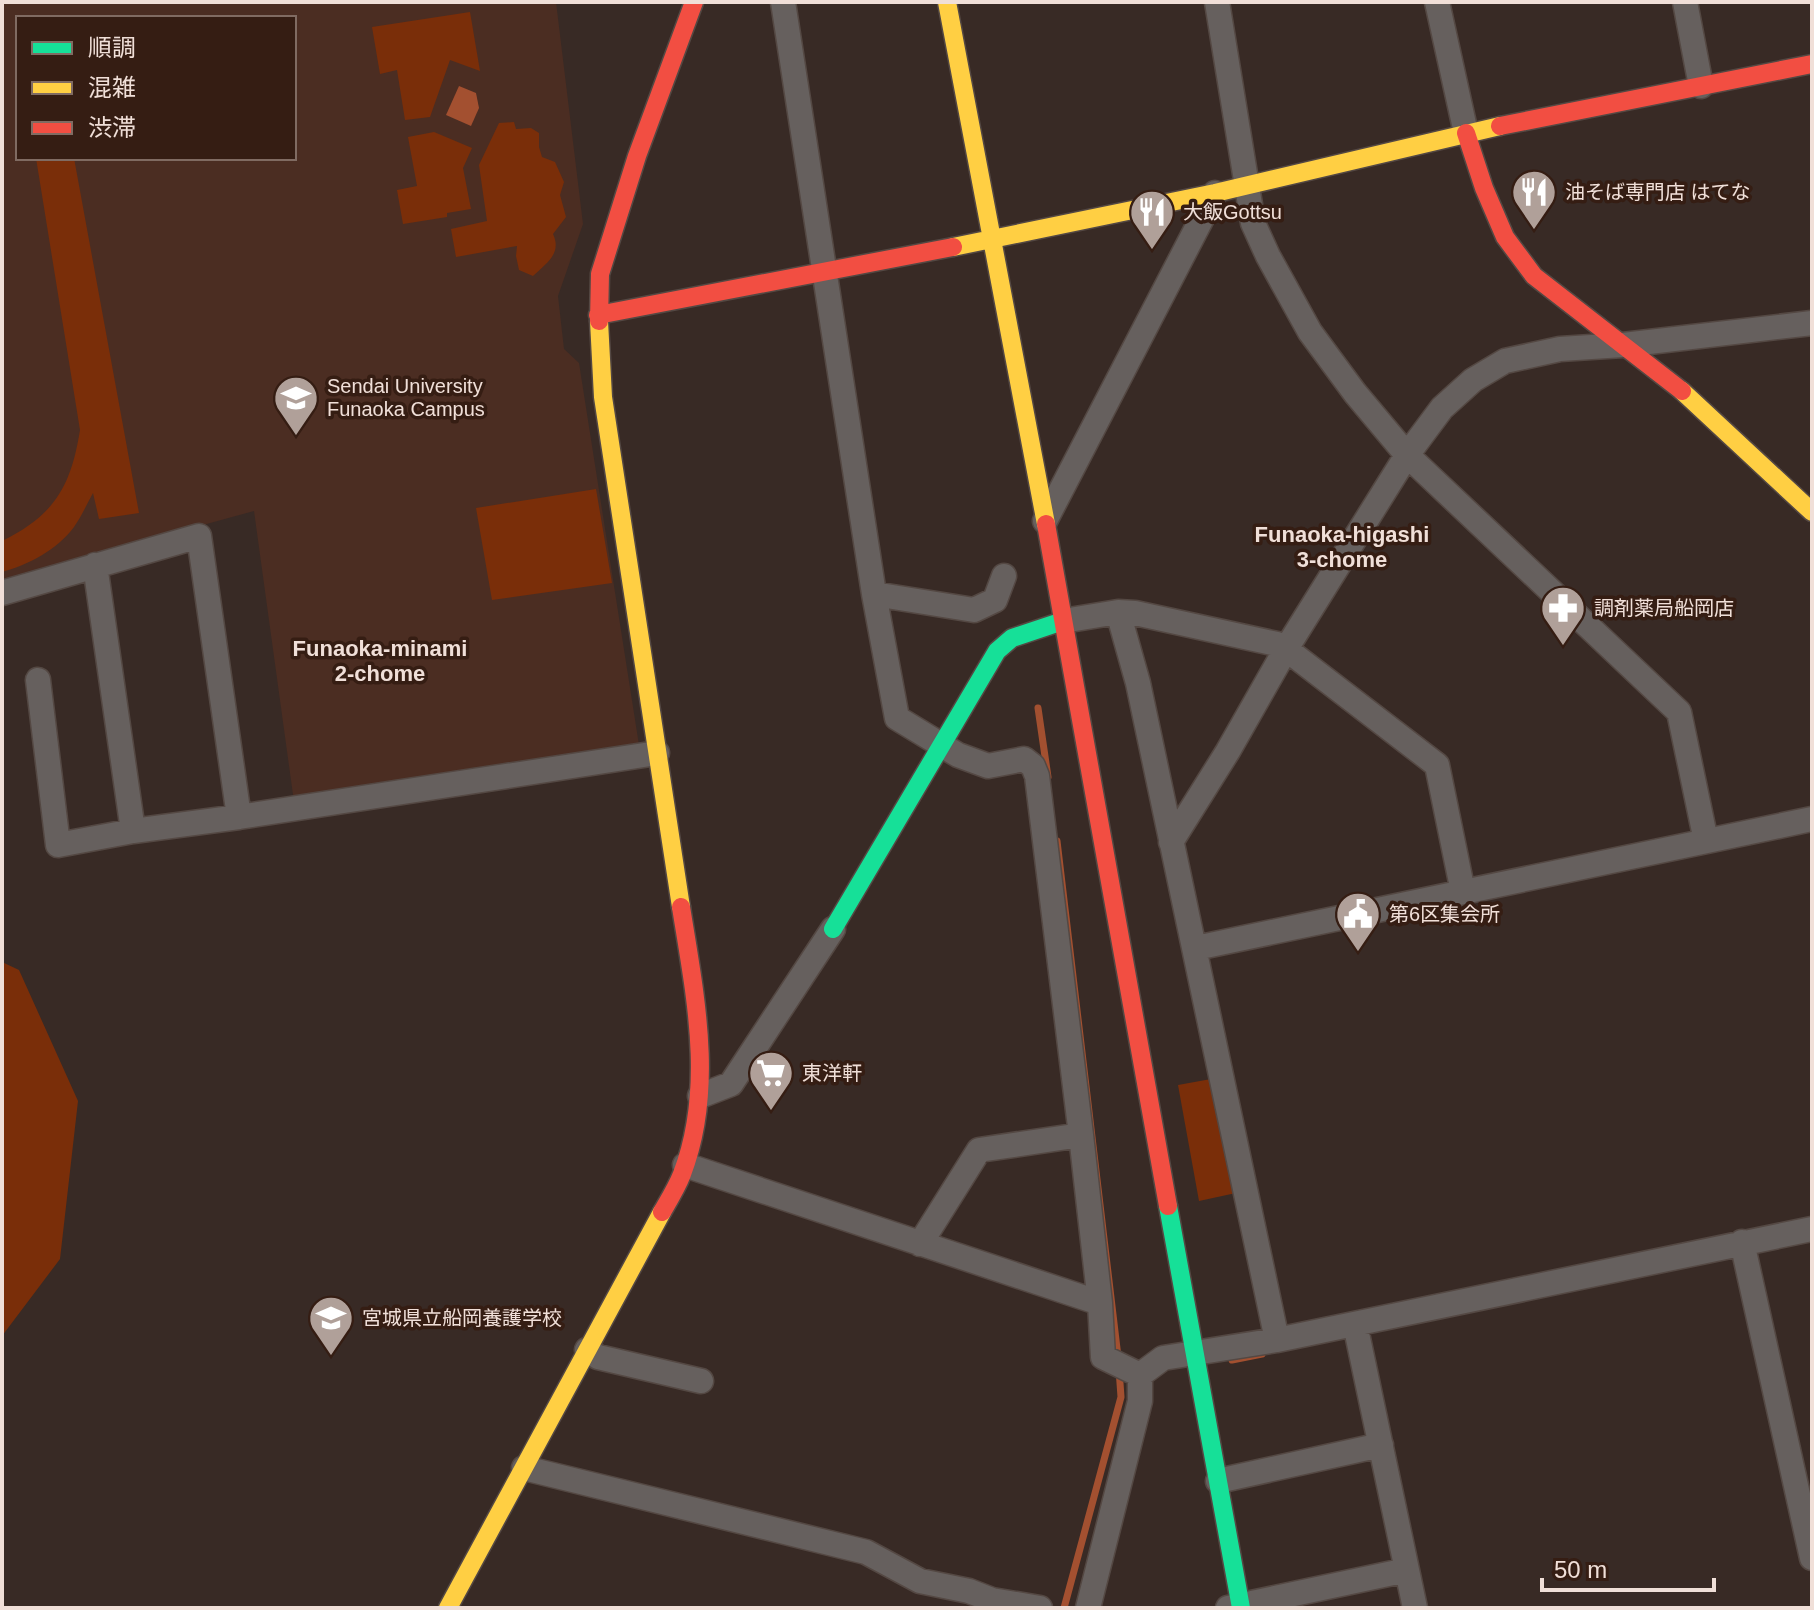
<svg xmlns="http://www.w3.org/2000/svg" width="1814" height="1610" viewBox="0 0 1814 1610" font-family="Arial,'Noto Sans JP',sans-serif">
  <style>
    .built { fill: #4b2d22; fill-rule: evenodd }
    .green { fill: #7a2e09 }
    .water { fill: #a35030 }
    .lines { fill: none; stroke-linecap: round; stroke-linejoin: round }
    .stream { stroke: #a35030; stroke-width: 7 }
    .street-casing { stroke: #544843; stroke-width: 27 }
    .fast-casing { stroke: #544843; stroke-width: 21 }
    .slow-casing { stroke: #544843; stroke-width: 21 }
    .jam-casing { stroke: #544843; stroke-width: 21 }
    .street { stroke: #66605e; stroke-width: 24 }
    .fast { stroke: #16e098; stroke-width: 18 }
    .slow { stroke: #ffcf43; stroke-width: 18 }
    .jam { stroke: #f24e42; stroke-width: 18 }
    .labels { text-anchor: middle; stroke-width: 7; stroke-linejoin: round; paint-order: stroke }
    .poi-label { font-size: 20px; fill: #f0dfd8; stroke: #351d13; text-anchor: start }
    .neighbourhood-label { font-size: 22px; font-weight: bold; fill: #f0dfd8; stroke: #351d13 }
  </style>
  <rect width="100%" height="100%" fill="#382a25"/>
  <!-- built -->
  <path class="built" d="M2,2H556L583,224L558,296L564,349L579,363L639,745L294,802L254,511L2,580ZM18,18H294V158H18Z"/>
  <!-- green -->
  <path class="green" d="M470,12L480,71L450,60L430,117L405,120L397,70L380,74L372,27Z
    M514,122L516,129L531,128L539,133V147L542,157L555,162L564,182L560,195L566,217L553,234C562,253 547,263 533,276L519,270L516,256L517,246L456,257L451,229L487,221L479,165L499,123Z
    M434,132L472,148L463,168L471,209L447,213V217L403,224L397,190L417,186L408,137Z
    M36,158H74L139,513L99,519L93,493C87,504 81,517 74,527C57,550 28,565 2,572V541C55,515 71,486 80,430Z
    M596,489L612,583L492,600L476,508Z
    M2,962L19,970L78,1101L60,1259L2,1336Z
    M1211,1079L1236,1193L1199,1201L1178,1085Z"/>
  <!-- water -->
  <path class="water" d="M459,86L476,93L479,108L471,126L446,115Z"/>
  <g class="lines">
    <!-- stream -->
    <path class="stream" d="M1038,708L1048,777
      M1057,841L1118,1357
      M1232,1360L1262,1354
      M1064,1608L1121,1397L1119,1369"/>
    <!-- street casing -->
    <g class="street-casing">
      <path id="street" d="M783,2L874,594L897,718L958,755L988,766L1024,759L1033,766L1037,776L1081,1135L1100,1303L1103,1357L1140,1375
        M1217,2L1253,223L1268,256L1310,332L1355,393L1407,455L1679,712L1706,841
        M1437,2L1466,133
        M1685,2L1701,86
        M1045,521L1215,193
        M95,565L133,831
        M2,593L199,536L239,817L657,753
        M874,594L974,610L995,600L1004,576
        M1118,612L1138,683L1277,1340
        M1063,621L1118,612L1135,613L1277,644L1286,649L1437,765L1463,892
        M38,680L58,845L133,831L239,817
        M1171,842L1228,751L1286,649L1407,455L1442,408L1473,380L1505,361L1560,349L1623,345L1812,323
        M1196,948L1812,819
        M700,1096L731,1084L833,929
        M685,1165L1100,1303
        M1742,1242L1812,1558
        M920,1244L979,1150L1081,1135
        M1355,1324L1415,1608
        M587,1350L598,1357L701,1381
        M524,1468L866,1552L920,1581L969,1591L992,1600L1040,1608
        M1218,1481L1381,1445
        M1088,1608L1140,1401V1375L1163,1358L1277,1340L1812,1229
        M1228,1608L1407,1570"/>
    </g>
    <!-- fast casing -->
    <g class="fast-casing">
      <path id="fast" d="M833,929L997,651L1012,638L1063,621
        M1168,1206L1241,1608"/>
    </g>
    <!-- slow casing -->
    <g class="slow-casing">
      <path id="slow" d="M947,2L1046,524
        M953,247L1215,193L1500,126
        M599,321L603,397L681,907
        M1682,391L1812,512
        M448,1608L662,1212"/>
    </g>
    <!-- jam casing -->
    <g class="jam-casing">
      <path id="jam" d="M1500,126L1812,64
        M1466,133L1484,188L1505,237L1534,276L1682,391
        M598,315L953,247
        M599,321L600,274L637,156L694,2
        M1046,524L1168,1206
        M662,1212C669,1200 677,1187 682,1174C715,1088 695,995 681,907"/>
    </g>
    <!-- street -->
    <use href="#street" class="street"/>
    <!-- fast -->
    <use href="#fast" class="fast"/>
    <!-- slow -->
    <use href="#slow" class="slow"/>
    <!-- jam -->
    <use href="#jam" class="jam"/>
  </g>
  <!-- icons -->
  <defs>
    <g id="restaurant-pin" transform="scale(2.3)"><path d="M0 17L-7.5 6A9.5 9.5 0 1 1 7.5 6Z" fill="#b0a099" stroke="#351d13"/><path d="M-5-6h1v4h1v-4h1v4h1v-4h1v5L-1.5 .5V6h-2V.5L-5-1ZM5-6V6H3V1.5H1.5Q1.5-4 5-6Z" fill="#fff"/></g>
    <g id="university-pin" transform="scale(2.3)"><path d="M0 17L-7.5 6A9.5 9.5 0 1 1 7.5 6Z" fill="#b0a099" stroke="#351d13"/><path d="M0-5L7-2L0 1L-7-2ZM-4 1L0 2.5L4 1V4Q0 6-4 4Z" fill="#fff"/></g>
    <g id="pharmacy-pin" transform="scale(2.3)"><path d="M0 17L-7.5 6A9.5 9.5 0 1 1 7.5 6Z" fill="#b0a099" stroke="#351d13"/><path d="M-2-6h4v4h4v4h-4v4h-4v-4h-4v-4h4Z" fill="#fff"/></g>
    <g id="civic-pin" transform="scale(2.3)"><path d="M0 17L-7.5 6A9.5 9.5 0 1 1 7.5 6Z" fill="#b0a099" stroke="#351d13"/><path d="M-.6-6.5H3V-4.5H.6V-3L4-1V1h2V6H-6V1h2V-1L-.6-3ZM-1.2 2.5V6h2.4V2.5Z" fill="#fff"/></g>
    <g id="supermarket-pin" transform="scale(2.3)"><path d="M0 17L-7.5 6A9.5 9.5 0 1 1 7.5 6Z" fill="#b0a099" stroke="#351d13"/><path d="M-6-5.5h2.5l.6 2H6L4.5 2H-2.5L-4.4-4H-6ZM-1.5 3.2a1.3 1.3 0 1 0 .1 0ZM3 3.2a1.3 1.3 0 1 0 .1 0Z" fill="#fff"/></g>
    <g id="school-pin" transform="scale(2.3)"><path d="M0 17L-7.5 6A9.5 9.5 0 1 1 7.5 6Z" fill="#b0a099" stroke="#351d13"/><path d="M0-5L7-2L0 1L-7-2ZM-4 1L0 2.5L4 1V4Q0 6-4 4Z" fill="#fff"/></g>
  </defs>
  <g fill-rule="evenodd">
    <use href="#restaurant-pin" x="1534" y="192"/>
    <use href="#restaurant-pin" x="1152" y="212"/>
    <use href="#university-pin" x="296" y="398"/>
    <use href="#pharmacy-pin" x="1563" y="608"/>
    <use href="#civic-pin" x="1358" y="914"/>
    <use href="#supermarket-pin" x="771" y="1073"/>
    <use href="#school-pin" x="331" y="1318"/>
  </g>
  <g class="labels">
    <!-- poi labels -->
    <g class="poi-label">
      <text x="1565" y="199">油そば専門店 はてな</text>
      <text x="1183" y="219">大飯Gottsu</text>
      <text x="327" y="393">Sendai University<tspan x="327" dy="23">Funaoka Campus</tspan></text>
      <text x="1594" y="615">調剤薬局船岡店</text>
      <text x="1389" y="921">第6区集会所</text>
      <text x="802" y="1080">東洋軒</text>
      <text x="362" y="1325">宮城県立船岡養護学校</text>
    </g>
    <!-- neighbourhood labels -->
    <g class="neighbourhood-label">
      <text x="1342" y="542">Funaoka-higashi<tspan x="1342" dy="25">3-chome</tspan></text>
      <text x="380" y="656">Funaoka-minami<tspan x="380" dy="25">2-chome</tspan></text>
    </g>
  </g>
  <!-- border -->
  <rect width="1814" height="1610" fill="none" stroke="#f0dfd8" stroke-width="8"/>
  <!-- legend -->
  <rect x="16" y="16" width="280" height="144" fill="#351d13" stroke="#806b62" stroke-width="2"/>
  <rect x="32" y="42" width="40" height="12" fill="#16e098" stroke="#806b62" stroke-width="2"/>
  <text x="88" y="56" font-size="24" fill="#f0dfd8">順調</text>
  <rect x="32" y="82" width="40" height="12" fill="#ffcf43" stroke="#806b62" stroke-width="2"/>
  <text x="88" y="96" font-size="24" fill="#f0dfd8">混雑</text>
  <rect x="32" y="122" width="40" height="12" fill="#f24e42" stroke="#806b62" stroke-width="2"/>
  <text x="88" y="136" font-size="24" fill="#f0dfd8">渋滞</text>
  <!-- scale -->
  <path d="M1542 1578v12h172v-12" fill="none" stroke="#f0dfd8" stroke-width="4"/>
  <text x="1554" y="1578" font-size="24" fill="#f0dfd8" stroke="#351d13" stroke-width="6" paint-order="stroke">50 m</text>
</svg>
